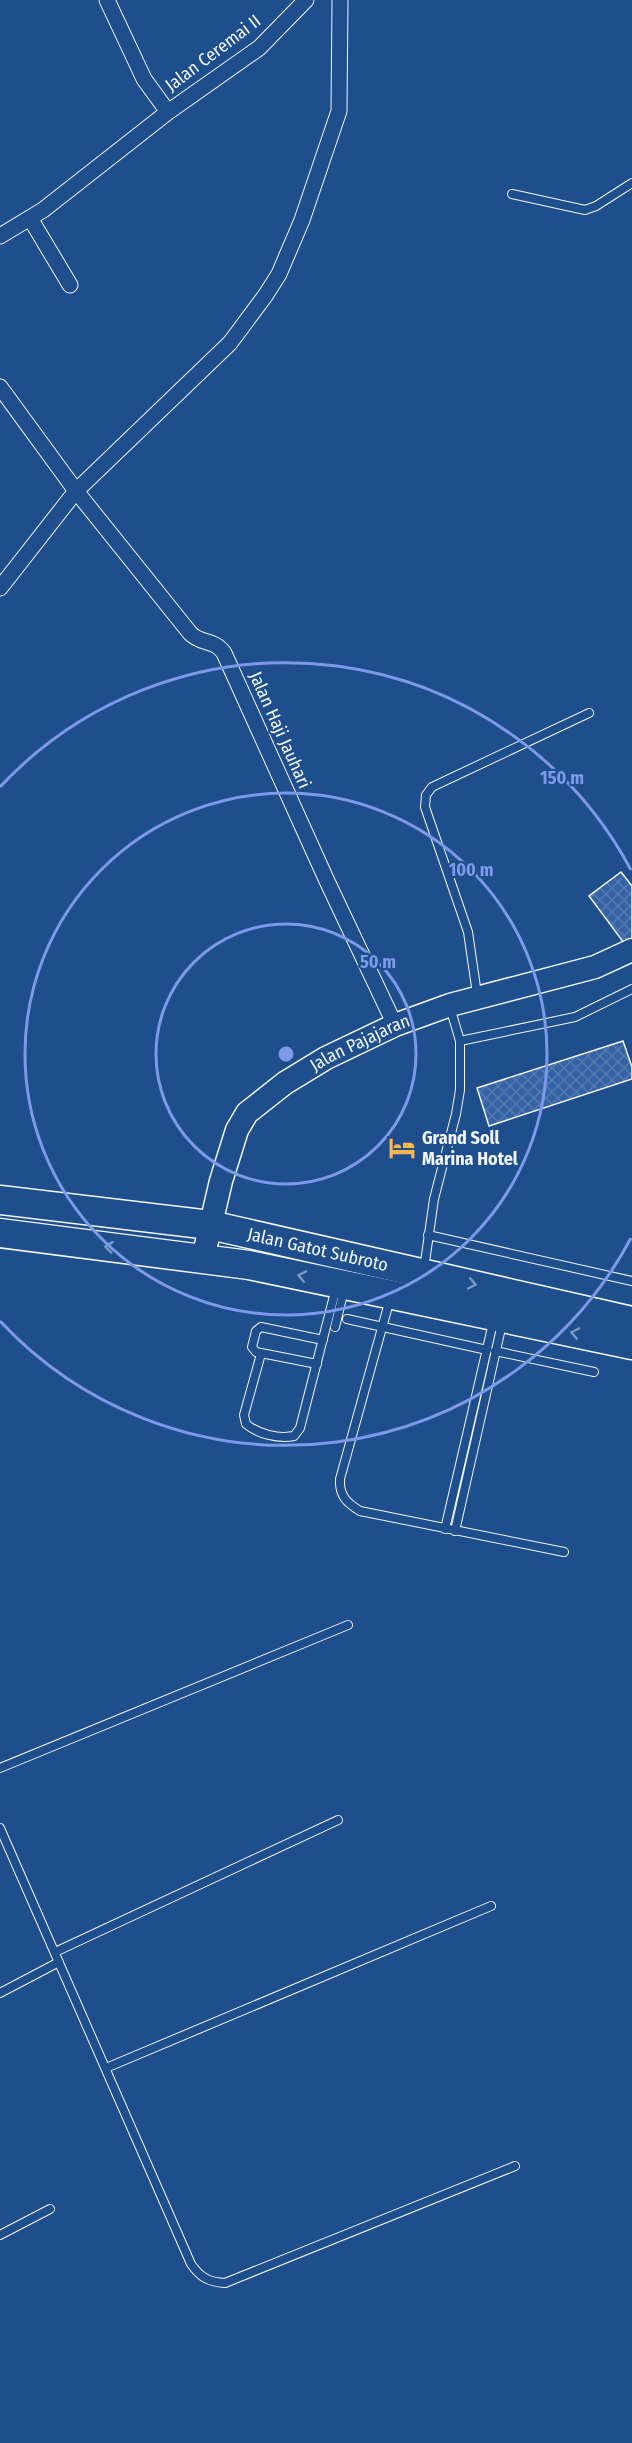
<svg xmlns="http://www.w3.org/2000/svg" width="632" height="2443" viewBox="0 0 632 2443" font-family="'Fira Sans Condensed',sans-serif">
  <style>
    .building { fill: url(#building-cross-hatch); stroke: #f2f6ff; stroke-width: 1.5 }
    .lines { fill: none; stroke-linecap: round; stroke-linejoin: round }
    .lane-casing { stroke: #f2f6ff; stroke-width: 10 }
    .street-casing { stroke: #f2f6ff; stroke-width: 17 }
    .secondary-casing { stroke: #f2f6ff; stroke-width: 25 }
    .highway-casing { stroke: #f2f6ff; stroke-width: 31 }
    .lane { stroke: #1f4e8c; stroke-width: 8 }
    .street { stroke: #1f4e8c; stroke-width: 15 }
    .secondary { stroke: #1f4e8c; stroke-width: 22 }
    .highway { stroke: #1f4e8c; stroke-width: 28 }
    .oneway { stroke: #7e9ac0 }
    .ring { fill: none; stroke: #7d9aea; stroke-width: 3 }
    .labels { text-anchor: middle; stroke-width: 4.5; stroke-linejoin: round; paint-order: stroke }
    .street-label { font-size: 18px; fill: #f2f6ff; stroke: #1f4e8c }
    .poi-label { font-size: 18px; font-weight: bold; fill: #f2f6ff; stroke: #1f4e8c; text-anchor: start }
    .centre { fill: #7d9aea; stroke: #1f4e8c; stroke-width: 3 }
    .ring-label { font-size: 18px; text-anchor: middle; font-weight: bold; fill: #7d9aea; stroke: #1f4e8c; stroke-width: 4.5; stroke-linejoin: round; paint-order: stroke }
  </style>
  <defs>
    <pattern id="building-cross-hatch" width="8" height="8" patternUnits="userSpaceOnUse" patternTransform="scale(1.5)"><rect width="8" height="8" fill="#3563a3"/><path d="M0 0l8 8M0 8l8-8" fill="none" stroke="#537ab1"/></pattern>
  </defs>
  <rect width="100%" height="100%" fill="#1f4e8c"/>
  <!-- building -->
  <path class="building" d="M621,872L632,886V943L627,947L589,896Z
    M623,1041L632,1067V1079L489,1126L477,1088Z"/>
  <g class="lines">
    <!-- lane casing -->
    <g class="lane-casing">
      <path id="lane" d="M512,194L585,210L596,206L632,183
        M477,994L468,932L425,807L426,795L432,787L589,713
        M460,1041L575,1017L632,989
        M428,1235L632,1281
        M424,1269L434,1199L456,1114L460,1090V1041L450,1007
        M390,1299L340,1479C339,1496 347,1503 360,1511L564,1552
        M347,1319L487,1350
        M335,1327L344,1290
        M495,1351L594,1372
        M261,1354L244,1415L246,1424C258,1434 278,1439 294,1436L300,1428L336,1288
        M317,1364L256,1352L252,1347L256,1331L261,1327L323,1340
        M445,1529L493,1323
        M455,1531L502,1324
        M0,1768L348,1625
        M0,1828L191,2264C200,2277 208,2282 225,2283L515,2166
        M55,1952L338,1820
        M0,1993L59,1962
        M106,2068L491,1906
        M0,2235L50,2209"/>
    </g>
    <!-- street casing -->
    <g class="street-casing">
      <path id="street" d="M107,0L144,79L168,112
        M30,218L70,285
        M0,236L43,210L168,112L259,48L306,0
        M0,387L76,491L190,633C201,645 213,638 224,653L327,881L395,1025
        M0,588L76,491L230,343L265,296L279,274L302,220L339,111L340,0"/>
    </g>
    <!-- secondary casing -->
    <g class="secondary-casing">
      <g id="secondary">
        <path id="s1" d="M203,1258L221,1181L237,1130L247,1113L285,1083L326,1058L395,1025L450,1005L595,967L632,950"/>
      </g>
    </g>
    <!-- highway casing -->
    <g class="highway-casing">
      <g id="highway">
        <path id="s2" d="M0,1200L210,1225L632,1321"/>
        <path d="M0,1233L249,1265L632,1345"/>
      </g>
    </g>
    <!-- lane -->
    <use href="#lane" class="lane"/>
    <!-- street -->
    <use href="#street" class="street"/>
    <!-- secondary -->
    <use href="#secondary" class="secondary"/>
    <!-- highway -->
    <use href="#highway" class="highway"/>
  </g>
  <!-- one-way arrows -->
  <defs><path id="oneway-chevron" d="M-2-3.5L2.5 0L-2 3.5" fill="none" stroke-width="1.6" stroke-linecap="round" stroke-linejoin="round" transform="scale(1.5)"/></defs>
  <g class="oneway">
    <use href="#oneway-chevron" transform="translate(109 1247) rotate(-173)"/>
    <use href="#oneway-chevron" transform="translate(302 1276) rotate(-168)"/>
    <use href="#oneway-chevron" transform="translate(472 1284) rotate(12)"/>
    <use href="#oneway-chevron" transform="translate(575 1333) rotate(-168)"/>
  </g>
  <!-- distance rings -->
  <g class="ring">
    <circle cx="286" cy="1054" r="130"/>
    <circle cx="286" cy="1054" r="261"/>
    <path d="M631 1238A391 391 0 0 1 0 1321M0 787A391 391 0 0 1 631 870"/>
  </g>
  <!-- icons -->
  <defs>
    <g id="hotel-bare" transform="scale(2.07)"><path d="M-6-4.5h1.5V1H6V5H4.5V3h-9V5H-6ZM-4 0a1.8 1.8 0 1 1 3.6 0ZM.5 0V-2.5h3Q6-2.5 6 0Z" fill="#ffb74d" stroke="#1f4e8c" stroke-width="2.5" paint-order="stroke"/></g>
  </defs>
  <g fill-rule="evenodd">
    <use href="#hotel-bare" x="402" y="1148"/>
  </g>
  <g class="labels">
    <!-- street labels -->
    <g class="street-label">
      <text transform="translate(213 53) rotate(-37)" y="6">Jalan Ceremai II</text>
      <text transform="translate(280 730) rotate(66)" y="6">Jalan Haji Jauhari</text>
      <text dy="6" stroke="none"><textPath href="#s1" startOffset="286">Jalan Pajajaran</textPath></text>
      <text dy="6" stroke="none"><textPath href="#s2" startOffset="322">Jalan Gatot Subroto</textPath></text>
    </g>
    <!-- poi labels -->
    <g class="poi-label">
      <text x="422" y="1144">Grand Soll<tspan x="422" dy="21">Marina Hotel</tspan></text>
    </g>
  </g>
  <circle cx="286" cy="1054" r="9" class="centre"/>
  <g class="ring-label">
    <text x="562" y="784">150 m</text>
    <text x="471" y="876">100 m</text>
    <text x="378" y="968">50 m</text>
  </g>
</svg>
